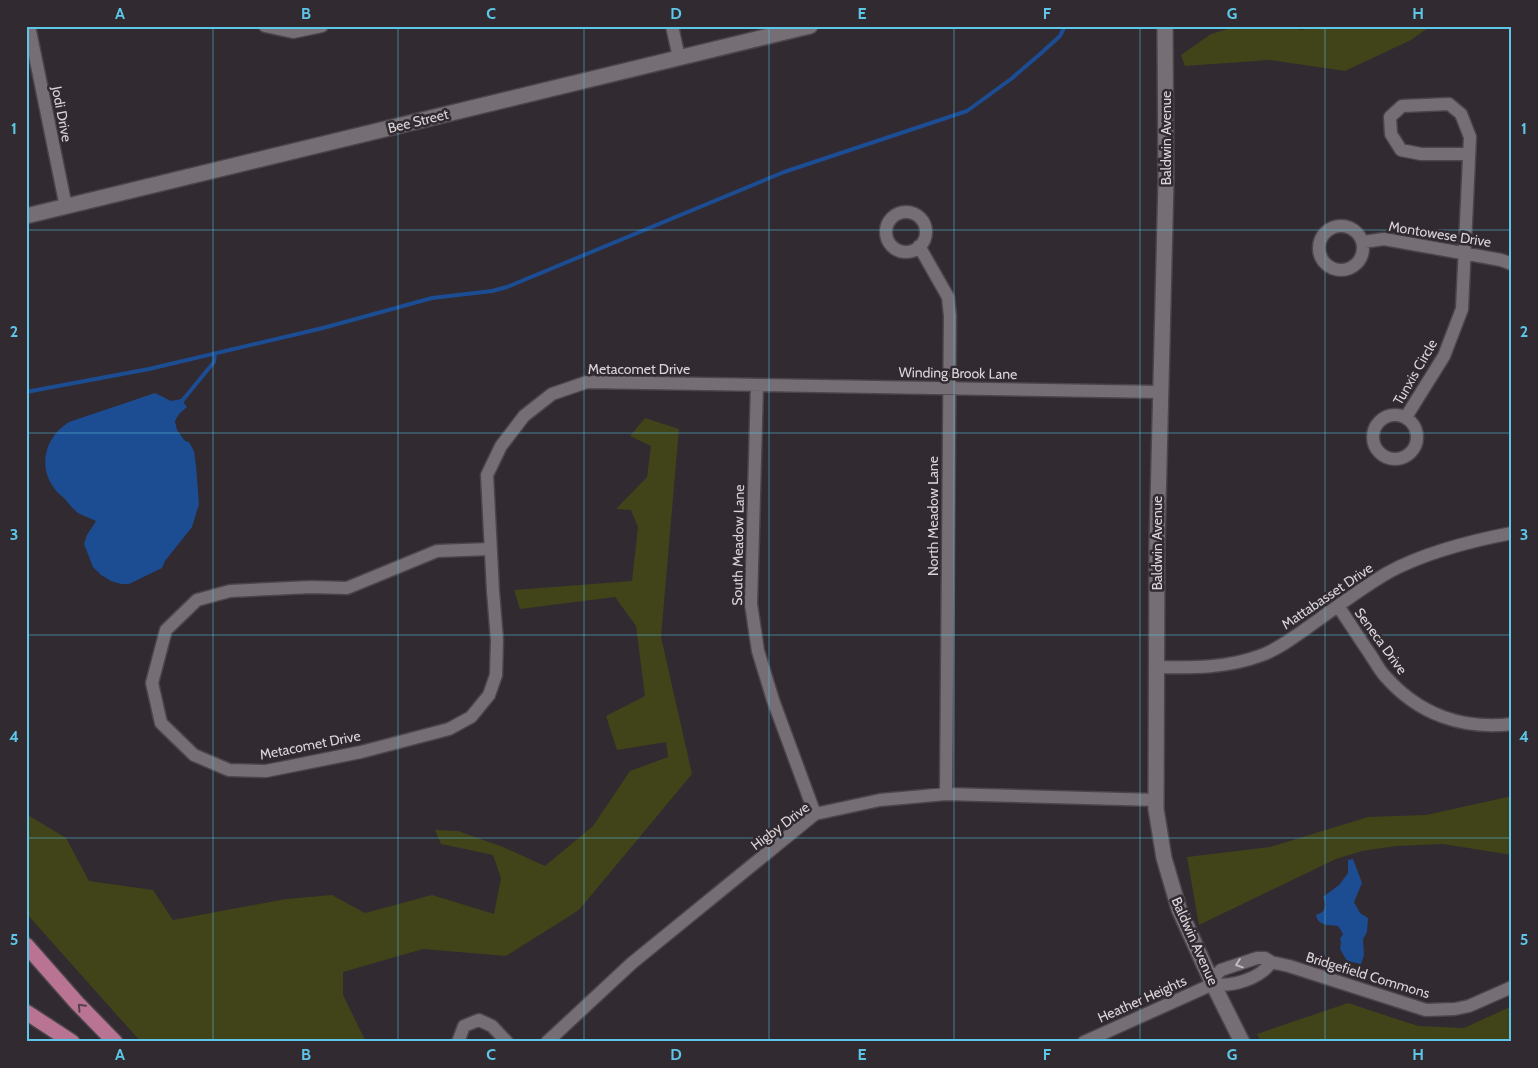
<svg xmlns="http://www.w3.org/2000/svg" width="1538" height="1068" viewBox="0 0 1538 1068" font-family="Cabin,sans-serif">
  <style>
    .green { fill: #414318 }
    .water { fill: #1c4c91 }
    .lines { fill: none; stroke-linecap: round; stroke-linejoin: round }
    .stream { stroke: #1c4c91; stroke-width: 4 }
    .street-casing { stroke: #4b454b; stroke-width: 15 }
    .secondary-casing { stroke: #4b454b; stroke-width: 18 }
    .highway-casing { stroke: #4b454b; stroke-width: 18 }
    .street { stroke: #766e75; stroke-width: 12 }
    .secondary { stroke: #766e75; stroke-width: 15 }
    .highway { stroke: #b87492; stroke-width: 15 }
    .oneway { stroke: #c1bbc0 }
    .oneway2 { stroke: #5a404e }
    .grid { fill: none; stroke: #5cc7e8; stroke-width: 1; stroke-opacity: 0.55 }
    .labels { text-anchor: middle; stroke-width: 5; stroke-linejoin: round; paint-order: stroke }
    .street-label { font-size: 14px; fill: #dad5d9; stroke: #312a31 }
    .neatline { fill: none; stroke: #5cc7e8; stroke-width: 2 }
    .grid-label { font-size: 16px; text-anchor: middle; font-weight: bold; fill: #5cc7e8 }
  </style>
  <rect width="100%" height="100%" fill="#312a31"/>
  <!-- green -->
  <path class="green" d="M1238,26H1286L1301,30L1325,26H1487L1484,28H1428L1411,40L1345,71L1270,60L1185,66L1181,55L1211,34Z
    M645,418L679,429L661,637L692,774L579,910L506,956L423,949L343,972V995L366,1042H141L26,913V814L66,838L89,881L153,890L173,920L286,899L332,895L365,913L432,895L494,914L501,878L493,855L441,844L435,830L458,831L503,847L545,866L593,826L630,771L668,757L666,742L617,750L606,716L645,696L636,626L615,597L520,609L514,590L632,581L638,527L631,510L616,509L647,477L651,446L630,436Z
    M1512,796V855L1443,844L1396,846L1362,851L1336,859L1199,925L1187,857L1270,847L1368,817L1426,815Z
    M1348,1003L1418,1026L1464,1028L1512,1006V1042H1261L1257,1034Z"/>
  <!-- water -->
  <path class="water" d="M155,393L171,401L181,399L187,407L179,414L175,421L177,430L185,441L189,442L194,451L196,466L199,504L192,527L165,561L162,568L129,584H121L111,581L101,575L93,567L84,544L87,535L96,521C90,518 83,516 78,513C73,509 69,504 65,499C61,495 57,493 54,488C37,465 46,436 69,422Z
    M1353,859L1362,883L1354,902L1360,913L1368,918L1367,932L1363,939L1364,955L1361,964L1347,961L1340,949L1341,942L1340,939L1343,934L1338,926C1329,925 1318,926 1316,915C1326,912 1327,906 1323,897L1339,885L1348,873V860Z"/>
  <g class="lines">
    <!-- stream -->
    <path class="stream" d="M26,392L149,369L323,328L432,298L492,291L507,287L784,172L967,111L1011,79L1039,55L1060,36L1065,26
      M182,401L214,362L215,354"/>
    <!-- street casing -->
    <g class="street-casing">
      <path id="street" d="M29,26L66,207
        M265,26L293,32L322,26
        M672,26L679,58
        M886 232a20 20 0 1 1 40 0a20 20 0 1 1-40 0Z
        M1319 248a22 22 0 1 1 44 0a22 22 0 1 1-44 0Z
        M1363,242L1384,239L1501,260L1512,264
        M919,246L948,297L950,316L946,794
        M757,385L751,604L758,651L773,700L815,814
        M1373 437a22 22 0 1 1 44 0a22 22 0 1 1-44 0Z
        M1406,417L1444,356L1462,309L1470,137L1461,114L1449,104L1402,106L1390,117L1391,134L1401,150L1421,154H1469
        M490,549L437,551L347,588L311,587L230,591L197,600L166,630L152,683L161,723L194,755L229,770L266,771L361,752L449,729L471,717L489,695L496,675L497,640L493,591L487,475L501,446L524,416L552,394L587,382L1160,392
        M1338,606C1349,622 1359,638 1370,654C1375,661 1379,670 1385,676C1418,714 1462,730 1512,724
        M1157,667C1193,668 1228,668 1262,655C1278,649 1293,638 1307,628C1334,609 1361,588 1389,572C1426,552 1470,541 1512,533
        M1213,984L1216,975L1221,970L1257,958H1265L1271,962L1289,966L1426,1010L1455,1009L1469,1006L1512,987
        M1213,984C1231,987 1261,979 1271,962
        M458,1042L464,1026L479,1020L492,1026L507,1042
        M547,1042L632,963L815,814L880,800L946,794L1156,800
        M1084,1042L1213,984"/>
    </g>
    <!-- secondary casing -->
    <g class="secondary-casing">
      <path id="secondary" d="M1165,26L1166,180L1157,545L1156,809L1164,858L1179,909L1211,980L1242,1042
        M26,216L810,26"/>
    </g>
    <!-- highway casing -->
    <g class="highway-casing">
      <path id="highway" d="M26,945L77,1003L115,1042
        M26,1012L72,1042"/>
    </g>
    <!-- street -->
    <use href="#street" class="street"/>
    <!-- secondary -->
    <use href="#secondary" class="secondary"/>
    <!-- highway -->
    <use href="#highway" class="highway"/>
  </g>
  <!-- one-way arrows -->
  <defs><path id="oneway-chevron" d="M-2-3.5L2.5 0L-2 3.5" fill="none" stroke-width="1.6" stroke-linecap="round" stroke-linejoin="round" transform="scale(1.25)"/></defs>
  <use class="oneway" href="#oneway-chevron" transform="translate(1239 964) rotate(161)"/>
  <use class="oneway2" href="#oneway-chevron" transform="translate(81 1007) rotate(-133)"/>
  <!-- grid -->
  <path class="grid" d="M213,26V1042M398,26V1042M584,26V1042M769,26V1042M954,26V1042M1140,26V1042M1325,26V1042M26,230H1512M26,433H1512M26,635H1512M26,838H1512"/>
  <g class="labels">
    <!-- street labels -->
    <g class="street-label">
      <text transform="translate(62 114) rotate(79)" y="5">Jodi Drive</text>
      <text transform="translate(418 121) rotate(-14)" y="5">Bee Street</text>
      <text transform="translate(1166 138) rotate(-90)" y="5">Baldwin Avenue</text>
      <text transform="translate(1440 234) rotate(9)" y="5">Montowese Drive</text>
      <text x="639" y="374">Metacomet Drive</text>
      <text transform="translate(1415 372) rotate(-60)" y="5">Tunxis Circle</text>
      <text transform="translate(958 373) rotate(1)" y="5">Winding Brook Lane</text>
      <text transform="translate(933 516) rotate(-90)" y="5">North Meadow Lane</text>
      <text transform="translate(1157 543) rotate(-90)" y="5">Baldwin Avenue</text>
      <text transform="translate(738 545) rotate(-89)" y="5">South Meadow Lane</text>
      <text transform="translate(1327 596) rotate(-34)" y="5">Mattabasset Drive</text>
      <text transform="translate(1381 641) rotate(54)" y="5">Seneca Drive</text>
      <text transform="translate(310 745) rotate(-11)" y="5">Metacomet Drive</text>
      <text transform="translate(780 826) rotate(-37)" y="5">Higby Drive</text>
      <text transform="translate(1195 941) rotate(66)" y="5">Baldwin Avenue</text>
      <text transform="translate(1368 975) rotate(17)" y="5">Bridgefield Commons</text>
      <text transform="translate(1142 999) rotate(-24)" y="5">Heather Heights</text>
    </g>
  </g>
  <!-- border -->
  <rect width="1538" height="1068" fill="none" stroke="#312a31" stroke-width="55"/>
  <rect x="28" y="28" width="1482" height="1012" class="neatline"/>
  <g class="grid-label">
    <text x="120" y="19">A</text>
    <text x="306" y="19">B</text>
    <text x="491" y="19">C</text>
    <text x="676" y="19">D</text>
    <text x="862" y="19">E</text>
    <text x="1047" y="19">F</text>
    <text x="1232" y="19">G</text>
    <text x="1418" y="19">H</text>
    <text x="14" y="134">1</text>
    <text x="1524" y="134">1</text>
    <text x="14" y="337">2</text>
    <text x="1524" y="337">2</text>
    <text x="14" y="540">3</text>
    <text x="1524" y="540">3</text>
    <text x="14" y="742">4</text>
    <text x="1524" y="742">4</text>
    <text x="14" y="945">5</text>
    <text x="1524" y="945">5</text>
    <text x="120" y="1060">A</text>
    <text x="306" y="1060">B</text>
    <text x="491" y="1060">C</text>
    <text x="676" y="1060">D</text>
    <text x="862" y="1060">E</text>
    <text x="1047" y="1060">F</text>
    <text x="1232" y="1060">G</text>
    <text x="1418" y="1060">H</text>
  </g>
</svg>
